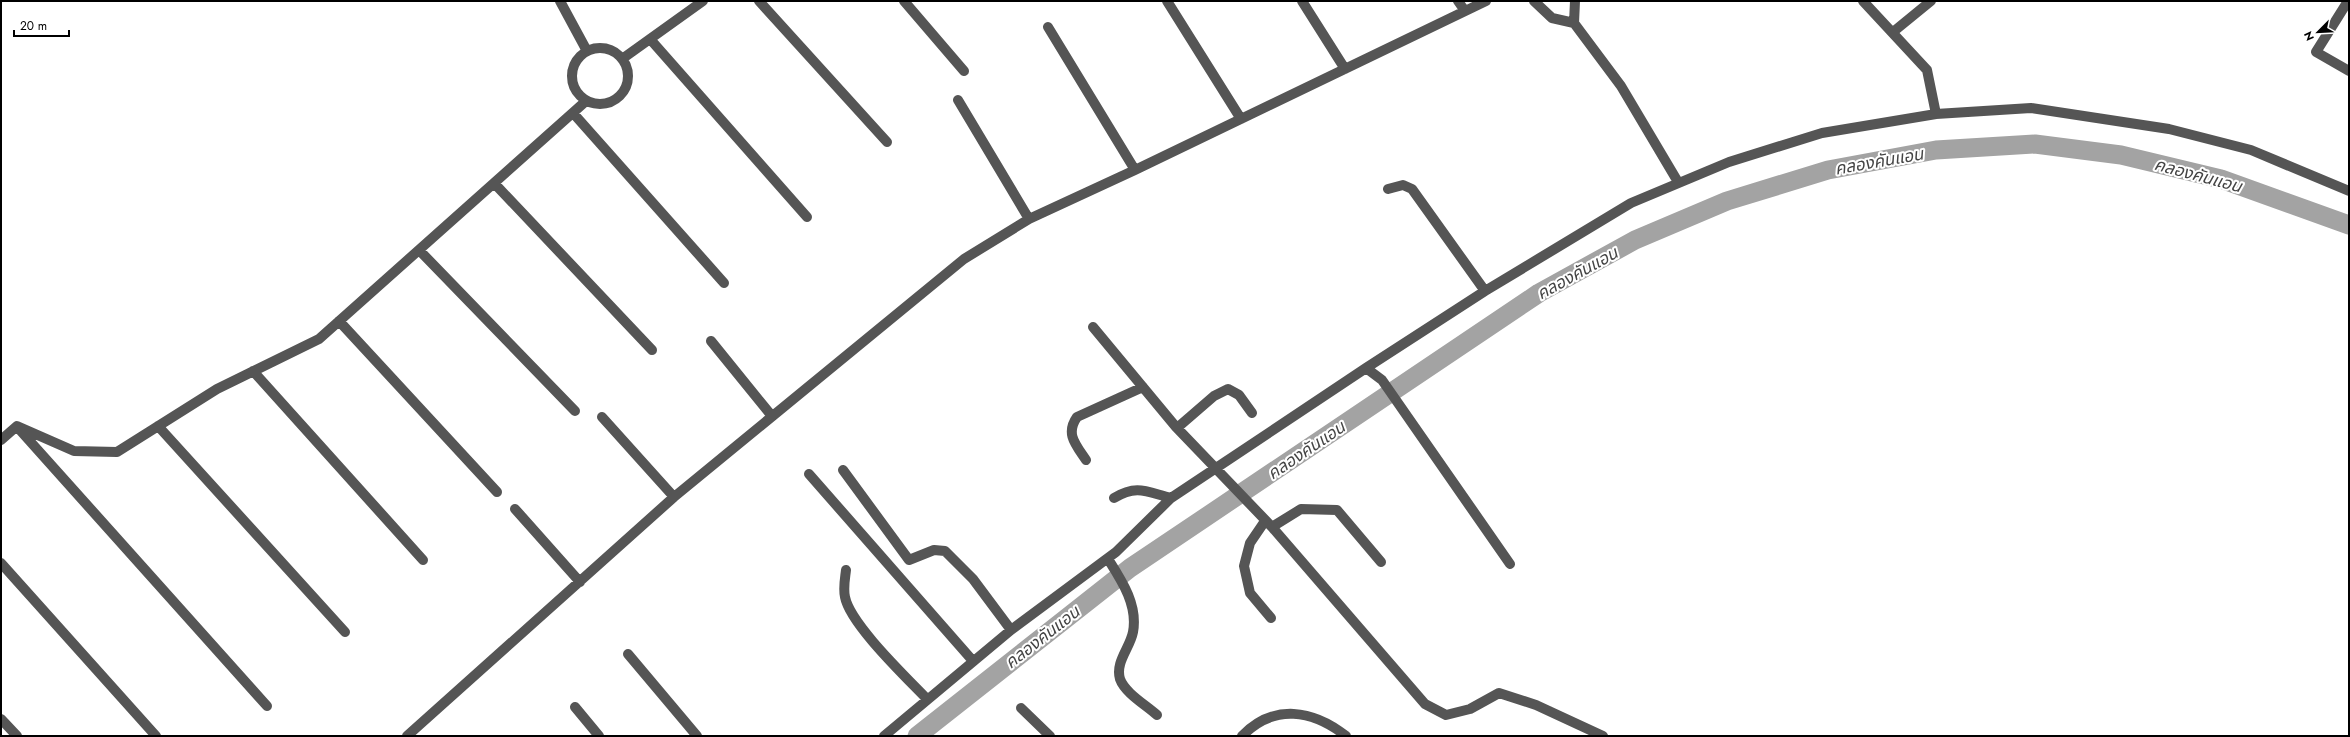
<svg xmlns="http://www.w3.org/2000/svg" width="2350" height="737" viewBox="0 0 2350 737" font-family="Jost,'Noto Sans Thai',sans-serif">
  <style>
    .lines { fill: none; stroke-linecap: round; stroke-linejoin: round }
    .canal { stroke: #a3a3a3; stroke-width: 19 }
    .minor { stroke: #555; stroke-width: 10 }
    .labels { text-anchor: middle; stroke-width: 4; stroke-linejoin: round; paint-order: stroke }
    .water-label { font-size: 17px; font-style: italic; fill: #444; stroke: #fff }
  </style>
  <rect width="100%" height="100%" fill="#fff"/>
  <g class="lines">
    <!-- canal -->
    <path class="canal" d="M917,736L1130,568L1539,293L1635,240L1727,201L1828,170L1936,150L2035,144L2121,155L2221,179L2349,225"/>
    <!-- minor -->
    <path class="minor" d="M560,1L587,51
      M759,1L887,142
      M904,1L964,71
      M1167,1L1241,119
      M1302,1L1345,69
      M1458,1L1465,11
      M1534,1L1552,18L1574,23L1621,86L1678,182
      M1863,1L1927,70L1936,114
      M2348,1L2316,52L2349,71
      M1574,23L1575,1
      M1048,27L1135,170
      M1893,32L1931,1
      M650,39L807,217
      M572 76a28 28 0 1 1 56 0a28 28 0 1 1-56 0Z
      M622,59L703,1
      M958,100L1029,219
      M573,113L724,283
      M494,183L652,350
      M1388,189L1403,185L1412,189L1485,291
      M419,250L575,411
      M339,321L497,492
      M1093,327L1176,427L1272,527L1425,704L1446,715L1470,709L1499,693L1536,705L1603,736
      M711,341L771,415
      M1366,368L1382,380L1510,564
      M253,371L423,560
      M602,417L674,497
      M158,426L345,632
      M1177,428L1214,396L1228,389L1239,395L1252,413
      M19,429L267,706
      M1,440L17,426L74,451L117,452L217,389L319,339L586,101
      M1086,460C1076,445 1065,434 1077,417L1143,387
      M843,470L909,560L934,550L945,551L973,579L1011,630
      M809,474L973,661
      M1114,498C1137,484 1147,492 1171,498
      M515,509L580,582
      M1265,521L1250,543L1244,566L1250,593L1271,618
      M1272,527L1301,509L1337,510L1381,562
      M1108,559C1122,581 1138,605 1133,632C1130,648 1115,662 1120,679C1125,693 1146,705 1157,715
      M1,563L156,736
      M846,570C845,579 843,588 845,597C850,624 907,678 927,699
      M628,654L697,736
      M575,707L599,736
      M1021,708L1050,736
      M1,719L17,736
      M407,736L674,497L964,259L1029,219L1135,170L1486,1
      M884,736L1011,630L1116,552L1171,498L1366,368L1485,291L1631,203L1729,162L1822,133L1936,114L2031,108L2169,129L2251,150L2349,191
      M1242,736C1274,703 1313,710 1346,736"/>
  </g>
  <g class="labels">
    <!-- water labels -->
    <g class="water-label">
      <text transform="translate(1879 161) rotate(-10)" y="6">คลองคันแอน</text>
      <text transform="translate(2198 175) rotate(15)" y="6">คลองคันแอน</text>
      <text transform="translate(1577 273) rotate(-29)" y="6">คลองคันแอน</text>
      <text transform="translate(1306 450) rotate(-34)" y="6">คลองคันแอน</text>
      <text transform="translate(1042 637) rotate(-38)" y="6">คลองคันแอน</text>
    </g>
  </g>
  <!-- border -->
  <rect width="2350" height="737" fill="none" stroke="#000000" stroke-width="4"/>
  <!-- north arrow -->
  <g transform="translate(2318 32) rotate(246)" stroke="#ffffff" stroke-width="3" paint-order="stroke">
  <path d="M0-3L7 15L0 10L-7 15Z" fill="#000000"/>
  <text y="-6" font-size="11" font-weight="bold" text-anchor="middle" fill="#000000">N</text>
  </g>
  <!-- scale -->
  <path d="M14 30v6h55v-6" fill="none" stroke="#000000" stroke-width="2"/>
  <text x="20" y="30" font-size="12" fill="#000000" stroke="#ffffff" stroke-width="3" paint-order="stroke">20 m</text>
</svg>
